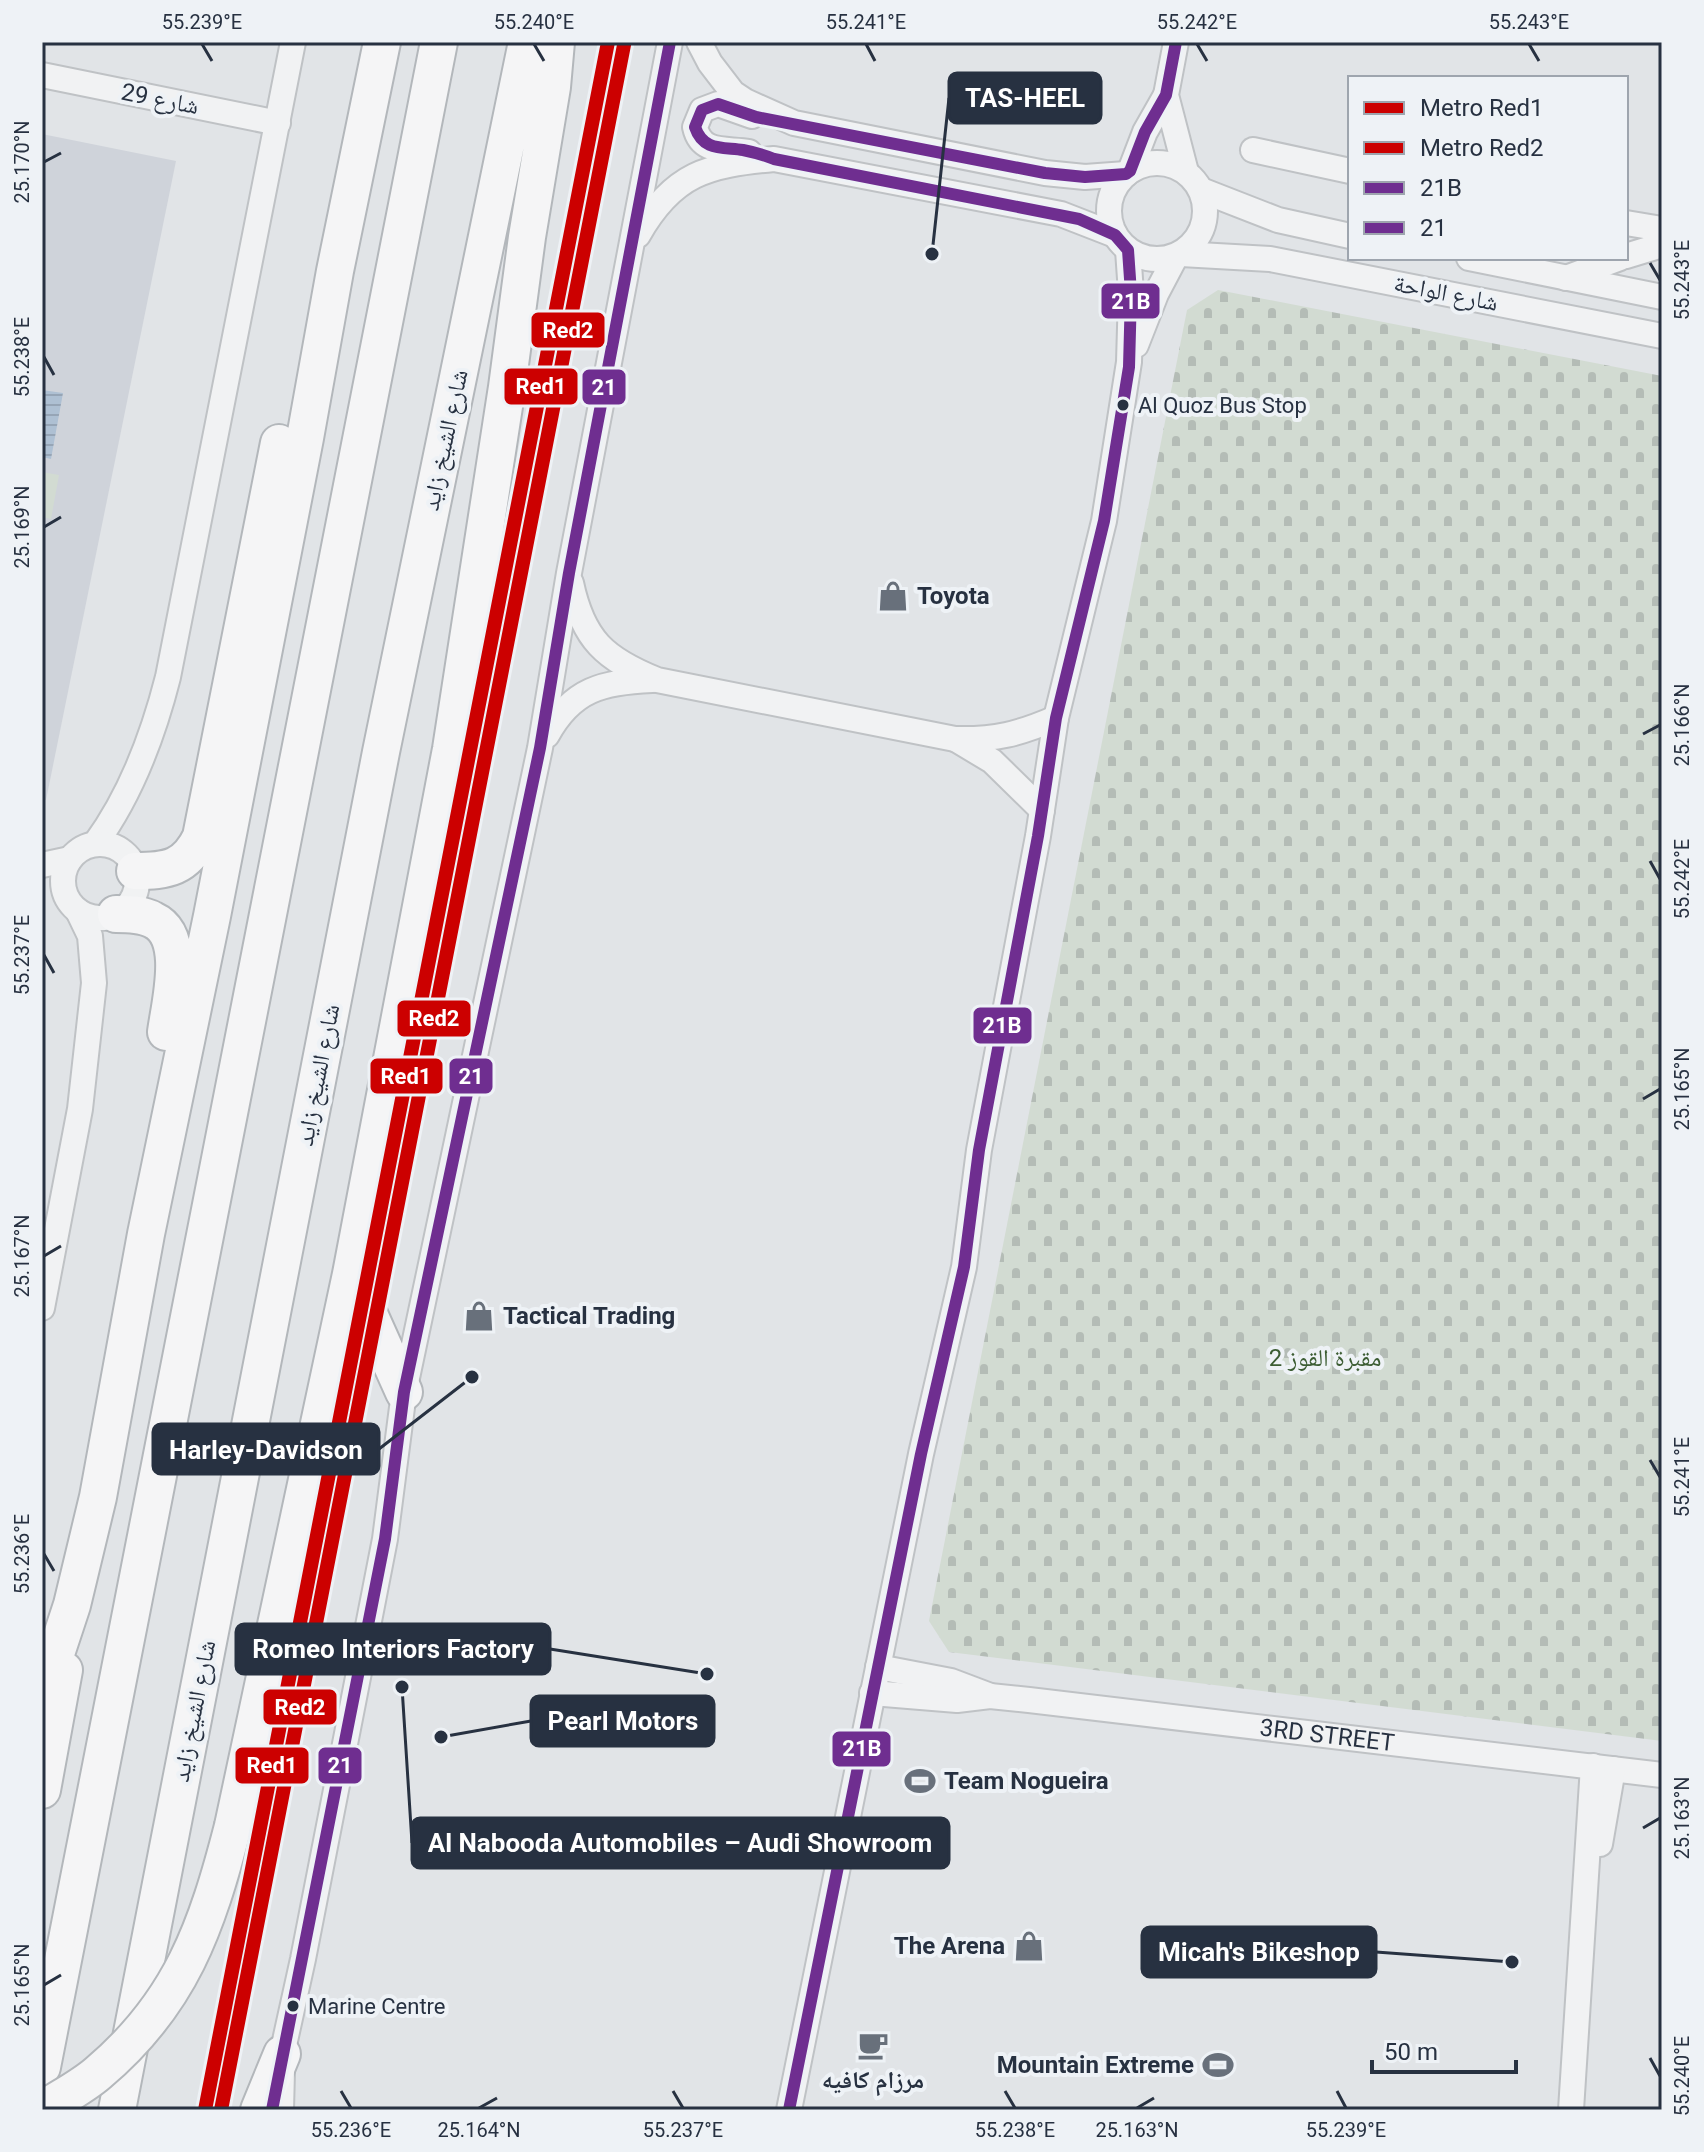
<svg xmlns="http://www.w3.org/2000/svg" width="1704" height="2152" viewBox="0 0 1704 2152" font-family="Roboto,'Noto Naskh Arabic',sans-serif">
  <style>
    .built { fill: #cfd3da }
    .grass { fill: #d2dbd2 }
    .cemetery { fill: url(#cemetery-stones) }
    .water { fill: url(#water-rules) }
    .lines { fill: none; stroke-linecap: round; stroke-linejoin: round }
    .minor-casing { stroke: #bfc2c5; stroke-width: 28 }
    .highway-casing { stroke: #b3b7bb; stroke-width: 40 }
    .minor { stroke: #f1f2f3; stroke-width: 24 }
    .highway { stroke: #f5f5f6; stroke-width: 36 }
    .highway-bridge-casing { stroke: #b3b7bb; stroke-width: 40; stroke-linecap: butt }
    .highway-bridge { stroke: #f5f5f6; stroke-width: 36 }
    .bus-1-casing { stroke: #eef2f6; stroke-width: 18 }
    .bus-2-casing { stroke: #eef2f6; stroke-width: 18 }
    .bus-1 { stroke: #6f2e90; stroke-width: 12 }
    .bus-2 { stroke: #6f2e90; stroke-width: 12 }
    .metro-1-casing { stroke: #eef2f6; stroke-width: 20 }
    .metro-2-casing { stroke: #eef2f6; stroke-width: 20 }
    .metro-1 { stroke: #c00; stroke-width: 14 }
    .metro-2 { stroke: #c00; stroke-width: 14 }
    .ticks { fill: none; stroke: #273141; stroke-width: 3 }
    .bus-dot { fill: #273141; stroke: #eef2f6; stroke-width: 3 }
    .labels { text-anchor: middle; stroke-width: 8; stroke-linejoin: round; paint-order: stroke }
    .bus-label { font-size: 22px; fill: #273141; stroke: #eef2f6; text-anchor: start }
    .street-label { font-size: 24px; fill: #273141; stroke: #eef2f6 }
    .poi-label { font-size: 24px; font-weight: bold; fill: #273141; stroke: #eef2f6; text-anchor: start }
    .park-label { font-size: 24px; fill: #3c5d33; stroke: #eef2f6 }
    .leader { fill: none; stroke: #273141; stroke-width: 3 }
    .callout-dot { fill: #273141; stroke: #eef2f6; stroke-width: 3 }
    .callout { fill: #273141; stroke: #273141; stroke-width: 3 }
    .callout-label { font-size: 26px; text-anchor: middle; font-weight: bold; fill: #fff }
    .line-badge { stroke: #eef2f6; stroke-width: 3 }
    .badge-label { font-size: 22px; text-anchor: middle; font-weight: bold; fill: #fff }
    .neatline { fill: none; stroke: #273141; stroke-width: 3 }
    .ticks-label { font-size: 20px; text-anchor: middle; fill: #273141 }
  </style>
  <defs>
    <pattern id="cemetery-stones" width="16" height="16" patternUnits="userSpaceOnUse" patternTransform="scale(2)"><rect width="16" height="16" fill="#d2dbd2"/><path d="M2 7V4a2 2 0 0 1 4 0v3zM10 15v-3a2 2 0 0 1 4 0v3z" fill="#b4bcb6"/></pattern>
    <pattern id="water-rules" width="6" height="5" patternUnits="userSpaceOnUse" patternTransform="scale(2)"><rect width="6" height="5" fill="#aec0d3"/><path d="M0 2.5h6" fill="none" stroke="#96a5b6"/></pattern>
  </defs>
  <rect width="100%" height="100%" fill="#e1e4e7"/>
  <!-- built -->
  <path class="built" d="M42,134L176,161L46,800L42,799Z"/>
  <!-- grass -->
  <path class="grass" d="M42,472L59,475L51,519L42,517Z"/>
  <!-- cemetery -->
  <path class="cemetery" d="M1218,290L1662,376V1741L949,1652L929,1621L1187,310Z"/>
  <!-- water -->
  <path class="water" d="M42,390L63,393L51,459L42,457Z"/>
  <g class="lines">
    <!-- minor casing -->
    <g class="minor-casing">
      <g id="minor">
        <path d="M699,42L710,63L733,93L745,101L794,123L1045,173L1085,177L1126,174"/>
        <path d="M1176,42L1166,95L1186,172"/>
        <path d="M42,75L278,123"/>
        <path d="M1253,150L1350,171"/>
        <path d="M749,152C727,148 701,155 695,127L702,110L718,104L752,116"/>
        <circle cx="1157" cy="211" r="48"/>
        <path d="M1130,171L1145,132L1166,95"/>
        <path d="M1201,190L1278,220L1350,236"/>
        <path d="M1626,223L1662,229"/>
        <path d="M638,235C673,173 708,165 774,159L1061,214L1115,235"/>
        <path d="M1181,254L1270,259L1662,336"/>
        <path d="M1626,256L1662,245"/>
        <path d="M1469,258L1662,297"/>
        <path d="M1566,278L1620,258"/>
        <path d="M1136,345L1156,294L1176,256"/>
        <path d="M571,583C583,640 605,659 657,680L955,739C995,740 1019,734 1056,718"/>
        <path d="M547,735C572,689 603,682 652,680"/>
        <path d="M957,740L992,761L1042,810"/>
        <path d="M95,844C131,795 153,736 168,677L293,42"/>
        <circle cx="100" cy="881" r="37"/>
        <path d="M42,865L70,859"/>
        <path d="M42,1308L80,1109L94,983L90,936L78,911"/>
        <path d="M878,1667L951,1681L988,1695"/>
        <path id="s1" d="M872,1693L957,1700L990,1696L1029,1700L1662,1775"/>
        <path d="M1600,1844L1613,1769"/>
        <path d="M279,2068L303,1959L385,1539L404,1392L540,748L569,573L670,42"/>
        <path d="M281,2110L282,2072"/>
        <path d="M789,2110L921,1454L964,1267L979,1150L1038,836L1056,718L1104,521L1129,362L1131,293L1128,250"/>
        <path d="M1571,2110L1593,1766"/>
      </g>
    </g>
    <!-- highway casing -->
    <g class="highway-casing">
      <path id="highway" d="M135,871C168,871 186,868 201,837L279,443
        M116,914C128,914 142,914 153,920C188,936 170,1002 166,1032
        M351,1274L404,1392
        M42,1696L72,1605L98,1497L146,1234L212,916L305,438L335,271L382,42
        M42,1790L64,1670
        M233,1826L351,1274L451,749L507,387L527,237L552,87L556,42
        M42,2067L439,42
        M117,2110L381,752L527,42
        M259,2110L282,2054"/>
    </g>
    <!-- minor -->
    <use href="#minor" class="minor"/>
    <!-- highway -->
    <use href="#highway" class="highway"/>
    <!-- highway-bridge casing -->
    <g class="highway-bridge-casing">
      <path id="highway-bridge" d="M42,2110C60,2098 82,2087 98,2073C181,2003 207,1927 233,1826"/>
    </g>
    <!-- highway-bridge -->
    <use href="#highway-bridge" class="highway-bridge"/>
    <!-- bus-1 casing -->
    <g class="bus-1-casing">
      <path id="bus-1" d="M789,2110L921,1454L964,1267L979,1150L1038,836L1056,718L1104,521L1129,367L1131,293L1128,250L1115,235L1079,219L774,159C764,155 753,152 743,150C722,147 703,151 695,127L702,110L718,104L756,117L1045,173L1085,177L1126,174L1130,171L1145,132L1166,95L1176,42"/>
    </g>
    <!-- bus-2 casing -->
    <g class="bus-2-casing">
      <path id="bus-2" d="M272,2110L385,1539L404,1392L540,748L569,573L670,42"/>
    </g>
    <!-- bus-1 -->
    <use href="#bus-1" class="bus-1"/>
    <!-- bus-2 -->
    <use href="#bus-2" class="bus-2"/>
    <!-- metro-1 casing -->
    <g class="metro-1-casing">
      <path id="metro-1" d="M205,2110L608,42"/>
    </g>
    <!-- metro-2 casing -->
    <g class="metro-2-casing">
      <path id="metro-2" d="M221,2110L624,45"/>
    </g>
    <!-- metro-1 -->
    <use href="#metro-1" class="metro-1"/>
    <!-- metro-2 -->
    <use href="#metro-2" class="metro-2"/>
  </g>
  <!-- ticks -->
  <path class="ticks" d="M202,44L212,61M534,44L544,61M866,44L875,61M1197,44L1207,61M1529,44L1539,61M44,162L61,153M1650,263L1660,280M44,357L54,375M44,527L61,517M1643,734L1660,725M1650,861L1660,879M44,955L54,973M1643,1099L1660,1089M44,1256L61,1246M1650,1460L1660,1477M44,1554L54,1571M1643,1828L1660,1818M44,1985L61,1975M1650,2058L1660,2076M341,2091L351,2108M673,2091L683,2108M1005,2091L1015,2108M1337,2091L1346,2108M479,2108L497,2098M1137,2108L1154,2098"/>
  <!-- icons -->
  <defs>
    <g id="shop-bare" transform="scale(2.4)"><path d="M-5-2.5h2.3a2.7 3.5 0 0 1 5.4 0H5L5.5 6h-11ZM-1.5-2.5h3a1.5 2.3 0 0 0-3 0Z" fill="#68707b" stroke="#eef2f6" stroke-width="2.5" paint-order="stroke"/></g>
    <g id="stadium-bare" transform="scale(2.4)"><path d="M0-5a6.5 5 0 1 0 0 10a6.5 5 0 1 0 0-10ZM-3.5-1.8h7v3.6h-7Z" fill="#68707b" stroke="#eef2f6" stroke-width="2.5" paint-order="stroke"/></g>
    <g id="cafe-bare" transform="scale(2.4)"><path d="M-5.5-4.5H6V0H3Q3 3.5 0 3.5H-2.5Q-5.5 3.5-5.5 0ZM3-3.2v2h1.7v-2ZM-6 4.5H4V6H-6Z" fill="#68707b" stroke="#eef2f6" stroke-width="2.5" paint-order="stroke"/></g>
  </defs>
  <g fill-rule="evenodd">
    <use href="#shop-bare" x="893" y="596"/>
    <use href="#shop-bare" x="479" y="1316"/>
    <use href="#stadium-bare" x="920" y="1781"/>
    <use href="#shop-bare" x="1029" y="1946"/>
    <use href="#cafe-bare" x="873" y="2045"/>
    <use href="#stadium-bare" x="1218" y="2065"/>
  </g>
  <!-- markers -->
  <g class="bus-dot">
    <circle cx="1123" cy="405" r="7"/>
    <circle cx="293" cy="2006" r="7"/>
  </g>
  <g class="labels">
    <!-- bus labels -->
    <g class="bus-label">
      <text x="1138" y="413">Al Quoz Bus Stop</text>
      <text x="308" y="2014">Marine Centre</text>
    </g>
    <!-- street labels -->
    <g class="street-label">
      <text transform="translate(160 99) rotate(11)" y="8">شارع 29</text>
      <text transform="translate(1446 293) rotate(11)" y="8">شارع الواحة</text>
      <text transform="translate(445 440) rotate(-78)" y="8">شارع الشيخ زايد</text>
      <text transform="translate(318 1075) rotate(-79)" y="8">شارع الشيخ زايد</text>
      <text transform="translate(194 1711) rotate(-79)" y="8">شارع الشيخ زايد</text>
      <text dy="8" stroke="none"><textPath href="#s1" startOffset="458">3RD STREET</textPath></text>
    </g>
    <!-- poi labels -->
    <g class="poi-label">
      <text x="917" y="604">Toyota</text>
      <text x="503" y="1324">Tactical Trading</text>
      <text x="944" y="1789">Team Nogueira</text>
      <text x="1005" y="1954" text-anchor="end">The Arena</text>
      <text x="1194" y="2073" text-anchor="end">Mountain Extreme</text>
      <text x="873" y="2088" text-anchor="middle">مرزام كافيه</text>
    </g>
    <!-- park labels -->
    <g class="park-label">
      <text x="1325" y="1366">مقبرة القوز 2</text>
    </g>
  </g>
  <!-- callouts -->
  <path class="leader" d="M932 254L949 98M472 1377L379 1449M707 1674L550 1649M441 1737L531 1721M402 1687L412 1843M1512 1962L1376 1952"/>
  <g class="callout-dot">
    <circle cx="932" cy="254" r="8"/>
    <circle cx="472" cy="1377" r="8"/>
    <circle cx="707" cy="1674" r="8"/>
    <circle cx="441" cy="1737" r="8"/>
    <circle cx="402" cy="1687" r="8"/>
    <circle cx="1512" cy="1962" r="8"/>
  </g>
  <g class="callout">
    <rect x="949" y="73" width="152" height="50" rx="8"/>
    <rect x="153" y="1424" width="226" height="50" rx="8"/>
    <rect x="236" y="1624" width="314" height="50" rx="8"/>
    <rect x="531" y="1696" width="183" height="50" rx="8"/>
    <rect x="412" y="1818" width="537" height="50" rx="8"/>
    <rect x="1142" y="1927" width="234" height="50" rx="8"/>
  </g>
  <g class="callout-label">
    <text x="1025" y="107">TAS-HEEL</text>
    <text x="266" y="1459">Harley-Davidson</text>
    <text x="393" y="1658">Romeo Interiors Factory</text>
    <text x="623" y="1730">Pearl Motors</text>
    <text x="680" y="1852">Al Nabooda Automobiles – Audi Showroom</text>
    <text x="1259" y="1961">Micah's Bikeshop</text>
  </g>
  <g class="line-badge">
    <rect x="1100" y="282" width="61" height="38" rx="8" fill="#6f2e90"/>
    <rect x="530" y="311" width="76" height="38" rx="8" fill="#c00"/>
    <rect x="503" y="367" width="76" height="39" rx="8" fill="#c00"/>
    <rect x="581" y="368" width="46" height="38" rx="8" fill="#6f2e90"/>
    <rect x="396" y="999" width="76" height="39" rx="8" fill="#c00"/>
    <rect x="972" y="1006" width="61" height="39" rx="8" fill="#6f2e90"/>
    <rect x="369" y="1057" width="75" height="38" rx="8" fill="#c00"/>
    <rect x="448" y="1057" width="46" height="38" rx="8" fill="#6f2e90"/>
    <rect x="262" y="1688" width="76" height="38" rx="8" fill="#c00"/>
    <rect x="831" y="1730" width="61" height="38" rx="8" fill="#6f2e90"/>
    <rect x="234" y="1746" width="76" height="39" rx="8" fill="#c00"/>
    <rect x="317" y="1746" width="46" height="39" rx="8" fill="#6f2e90"/>
  </g>
  <g class="badge-label">
    <text x="1131" y="309">21B</text>
    <text x="568" y="338">Red2</text>
    <text x="541" y="394">Red1</text>
    <text x="604" y="395">21</text>
    <text x="434" y="1026">Red2</text>
    <text x="1002" y="1033">21B</text>
    <text x="406" y="1084">Red1</text>
    <text x="471" y="1084">21</text>
    <text x="300" y="1715">Red2</text>
    <text x="862" y="1756">21B</text>
    <text x="272" y="1773">Red1</text>
    <text x="340" y="1773">21</text>
  </g>
  <!-- border -->
  <rect width="1704" height="2152" fill="none" stroke="#eef2f6" stroke-width="88"/>
  <!-- legend -->
  <rect x="1348" y="76" width="280" height="184" fill="#eef2f6" stroke="#9ea5ae" stroke-width="2"/>
  <rect x="1364" y="102" width="40" height="12" fill="#cc0000" stroke="#9ea5ae" stroke-width="2"/>
  <text x="1420" y="116" font-size="24" fill="#273141">Metro Red1</text>
  <rect x="1364" y="142" width="40" height="12" fill="#cc0000" stroke="#9ea5ae" stroke-width="2"/>
  <text x="1420" y="156" font-size="24" fill="#273141">Metro Red2</text>
  <rect x="1364" y="182" width="40" height="12" fill="#6f2e90" stroke="#9ea5ae" stroke-width="2"/>
  <text x="1420" y="196" font-size="24" fill="#273141">21B</text>
  <rect x="1364" y="222" width="40" height="12" fill="#6f2e90" stroke="#9ea5ae" stroke-width="2"/>
  <text x="1420" y="236" font-size="24" fill="#273141">21</text>
  <!-- scale -->
  <path d="M1372 2060v12h144v-12" fill="none" stroke="#273141" stroke-width="4"/>
  <text x="1384" y="2060" font-size="24" fill="#273141" stroke="#eef2f6" stroke-width="6" paint-order="stroke">50 m</text>
  <rect x="44" y="44" width="1616" height="2064" class="neatline"/>
  <g class="ticks-label">
    <text x="202" y="29">55.239°E</text>
    <text x="534" y="29">55.240°E</text>
    <text x="866" y="29">55.241°E</text>
    <text x="1197" y="29">55.242°E</text>
    <text x="1529" y="29">55.243°E</text>
    <text transform="translate(22 162) rotate(-90)" y="7">25.170°N</text>
    <text transform="translate(1682 280) rotate(-90)" y="7">55.243°E</text>
    <text transform="translate(22 357) rotate(-90)" y="7">55.238°E</text>
    <text transform="translate(22 527) rotate(-90)" y="7">25.169°N</text>
    <text transform="translate(1682 725) rotate(-90)" y="7">25.166°N</text>
    <text transform="translate(1682 879) rotate(-90)" y="7">55.242°E</text>
    <text transform="translate(22 955) rotate(-90)" y="7">55.237°E</text>
    <text transform="translate(1682 1089) rotate(-90)" y="7">25.165°N</text>
    <text transform="translate(22 1256) rotate(-90)" y="7">25.167°N</text>
    <text transform="translate(1682 1477) rotate(-90)" y="7">55.241°E</text>
    <text transform="translate(22 1554) rotate(-90)" y="7">55.236°E</text>
    <text transform="translate(1682 1818) rotate(-90)" y="7">25.163°N</text>
    <text transform="translate(22 1985) rotate(-90)" y="7">25.165°N</text>
    <text transform="translate(1682 2076) rotate(-90)" y="7">55.240°E</text>
    <text x="351" y="2137">55.236°E</text>
    <text x="479" y="2137">25.164°N</text>
    <text x="683" y="2137">55.237°E</text>
    <text x="1015" y="2137">55.238°E</text>
    <text x="1137" y="2137">25.163°N</text>
    <text x="1346" y="2137">55.239°E</text>
  </g>
</svg>
